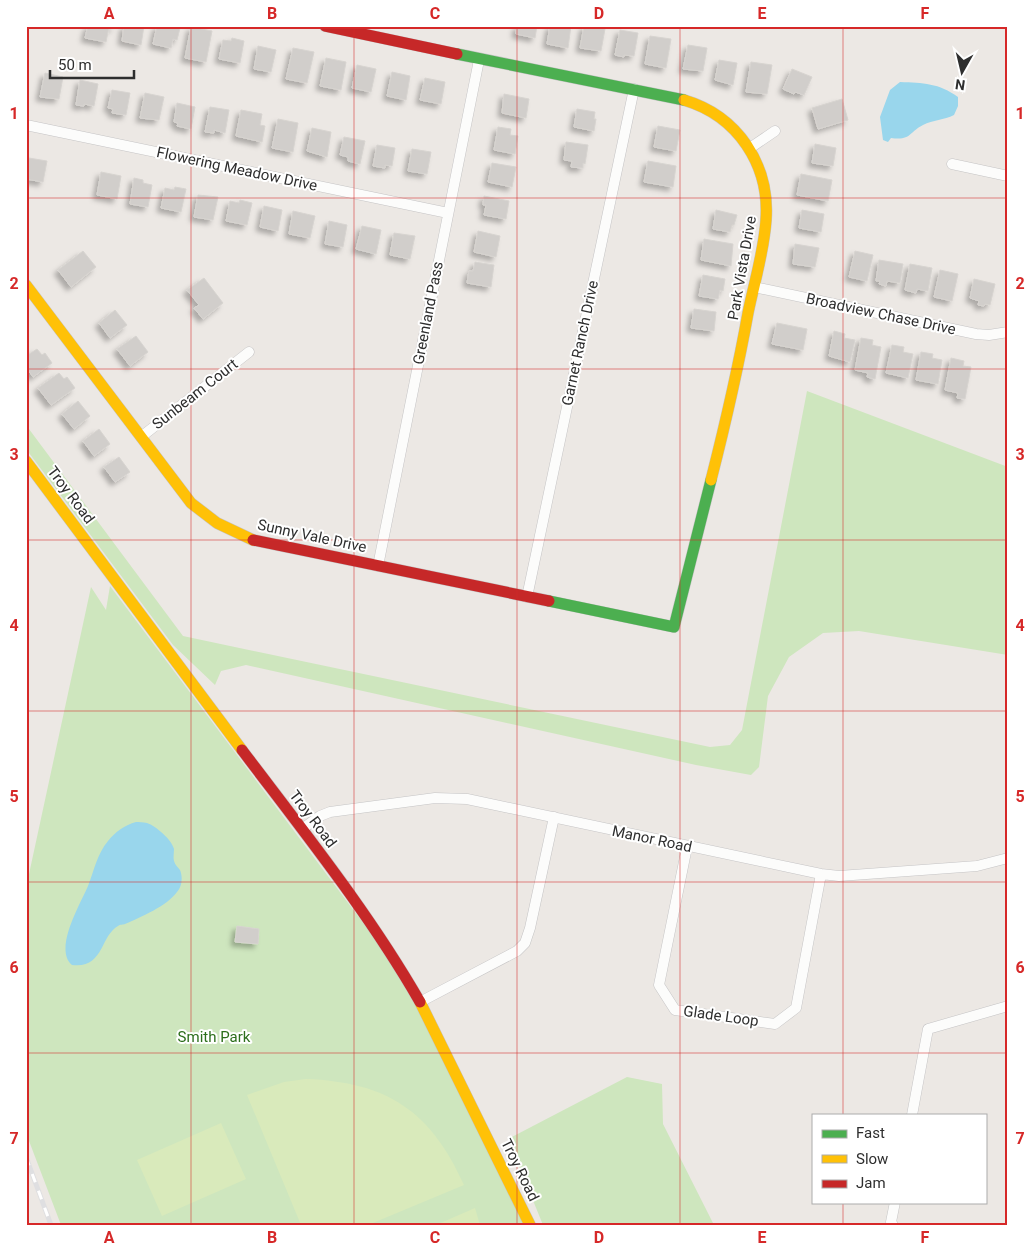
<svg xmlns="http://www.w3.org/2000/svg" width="1034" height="1251" viewBox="0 0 1034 1251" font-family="Roboto,sans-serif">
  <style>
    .green { fill: #cee6be }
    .pitch { fill: #d9eabb }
    .water { fill: #99d6ec }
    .building { fill: #d1cecb; stroke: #d7d4d0; filter: url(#shadow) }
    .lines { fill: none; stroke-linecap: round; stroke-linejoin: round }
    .street-casing { stroke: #c5c4c5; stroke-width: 11 }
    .fast-casing { stroke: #c5c4c5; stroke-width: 12 }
    .slow-casing { stroke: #c5c4c5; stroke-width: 12 }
    .jam-casing { stroke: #c5c4c5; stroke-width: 12 }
    .street { stroke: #fcfcfb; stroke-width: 10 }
    .fast { stroke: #4caf50; stroke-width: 11 }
    .slow { stroke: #ffc107; stroke-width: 11 }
    .jam { stroke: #c62828; stroke-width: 11 }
    .rail-casing { stroke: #dfdfe1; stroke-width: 5 }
    .rail { stroke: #fff; stroke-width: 3; stroke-dasharray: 9; stroke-linecap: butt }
    .grid { fill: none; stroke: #d62828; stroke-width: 1; stroke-opacity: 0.55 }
    .labels { text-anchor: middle; stroke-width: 4; stroke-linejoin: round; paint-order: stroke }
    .street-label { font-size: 15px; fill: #2e2e2e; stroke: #fff }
    .park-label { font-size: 15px; fill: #2c6e1b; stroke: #fff }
    .neatline { fill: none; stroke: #d62828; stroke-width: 2 }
    .grid-label { font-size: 16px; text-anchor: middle; font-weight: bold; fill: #d62828 }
  </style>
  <defs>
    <filter id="shadow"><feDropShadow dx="-4" dy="4" stdDeviation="2.5" flood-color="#0004"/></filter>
  </defs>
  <rect width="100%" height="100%" fill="#ece8e4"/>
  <!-- green -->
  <path class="green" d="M807,391L1008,467V655L859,631L823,633L789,657L768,696L759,767L751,775L696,765L246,665L221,671L215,685L173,645L26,449V425L183,636L710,747L730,745L742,730Z
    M110,586L400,972L525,1225H61L26,1133V888L91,587L106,610Z
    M627,1077L662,1084L663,1124L714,1225H543L508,1139Z"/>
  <!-- pitch -->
  <path class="pitch" d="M306,1079C387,1082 431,1111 464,1185L368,1225H301L247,1095L284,1082Z
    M221,1123L246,1179L162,1216L137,1160Z
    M475,1208L480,1225H436Z"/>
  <!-- water -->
  <path class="water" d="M900,82C923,83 939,83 958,97V106L954,115C944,120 933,120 923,125C909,132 911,141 891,138L888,142L883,140L880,117L890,90Z
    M136,822C139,822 143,822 147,823C156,826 172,840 174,849C174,853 173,857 174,861C175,865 178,867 180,870C183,877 182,887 177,892C167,906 141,917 125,924C123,925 120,924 118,926C100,936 104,969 72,965C53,949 81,903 88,886C94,871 97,854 108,841C115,832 125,825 136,822Z"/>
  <!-- building -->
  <path class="building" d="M88,26H115L114,28L109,27L106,42L85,38Z
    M124,26H144L141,45L122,41Z
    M157,26L180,28L177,40L173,39L171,48L153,44Z
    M517,26H537L535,38L516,34Z
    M550,26H571L568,48L547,44Z
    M584,26L605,29L601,51L580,48Z
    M191,27L212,31L206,62L185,58Z
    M620,30L638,33L634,56L624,55V57L615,55Z
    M650,36L671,39L666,68L645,64Z
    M232,38L244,41L240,63L219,59L223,40L231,41Z
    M688,45L707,48L703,71L683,69Z
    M258,46L276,50L271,72L254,69Z
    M293,48L314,52L307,83L286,79Z
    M326,58L346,62L341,90L320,86Z
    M719,60L737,63L733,85L715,80Z
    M751,62L772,65L767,94L746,92Z
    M357,65L376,69L371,92L352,88Z
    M792,69L812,77L804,95L795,92L794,94L783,89Z
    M392,72L410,76L406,100L387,96Z
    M45,73L63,77L59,99L40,97Z
    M425,78L445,82L441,104L420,100Z
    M80,80L98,84L94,106L84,104V106L76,105Z
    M112,90L130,93L126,115L112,113L113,109L108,108Z
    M145,93L164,97L159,120L140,118Z
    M504,94L529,99L526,118L502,113Z
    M842,99L848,120L818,129L812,108Z
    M177,103L195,107L191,129L177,126L178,123L174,122Z
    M210,107L229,110L225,133L214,130V133L205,132Z
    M577,109L595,112L594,119H596L594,131L574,127Z
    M241,110L262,114L260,125L265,126L262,142L236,136Z
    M278,119L298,123L293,152L272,148Z
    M658,126L680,130L676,151L654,147Z
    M498,127L511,129L510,135L518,136L515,154L494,150Z
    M312,128L331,132L327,157L307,151Z
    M344,137L365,141L360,164L348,161V157L340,155Z
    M566,142L588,145L585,164L583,163V168L571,167L572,161L564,160Z
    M815,144L836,148L833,166L812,163Z
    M377,145L395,148L392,166L385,165V168L373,166Z
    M412,149L431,152L427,174L408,171Z
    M29,158L47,161L43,182L26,179Z
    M648,161L676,166L673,187L644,182Z
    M492,163L516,167L512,187L488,182Z
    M101,172L121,176L117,199L97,195Z
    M801,174L832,180L828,201L797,195Z
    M134,178L143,180V183L152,185L148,207L130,204Z
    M175,187L186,189L181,212L161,208L165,188L174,190Z
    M198,195L218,197L213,220L194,217Z
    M484,196L509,201L506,219L484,215L486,205H483Z
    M240,200L252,203L247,225L226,221L230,201L239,203Z
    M264,206L282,210L278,231L260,227Z
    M716,210L737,215L734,225H732L730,232L713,229Z
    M802,210L824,214L821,232L799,228Z
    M293,211L315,216L310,238L289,234Z
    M329,221L347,225L343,247L325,244Z
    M362,226L381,230L376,254L356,249Z
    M478,231L500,236L496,257L474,252Z
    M394,233L415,236L410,259L390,255Z
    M704,239L733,244L731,266L701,260Z
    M795,244L819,248L815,267L793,264Z
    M83,251L96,267L71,287L58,270Z
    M855,251L873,255L867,281L849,277Z
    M879,260L903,264L900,283L887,281L886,286L879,284L880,281H876Z
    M475,262L494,265L491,287L467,283L469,271H473Z
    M910,264L932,268L928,291L917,289L916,293L905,290Z
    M940,270L958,274L952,301L934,297Z
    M703,275L725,279L723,291L720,290L718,299L699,296Z
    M204,278L223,303L203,319L194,308L199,305L187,290Z
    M974,279L995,284L990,305L985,304L984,306L978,305L979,301L970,298Z
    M694,309L716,312L714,331L691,328Z
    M115,310L127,325L110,338L99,323Z
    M777,323L807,329L803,350L772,344Z
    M834,331L845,334L844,338L855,340L850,362L829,356Z
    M136,336L148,352L130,366L117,349Z
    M861,338L873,340L872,345L881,347L875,379L867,377L868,373L855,370Z
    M892,345L904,347L903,352L913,354L908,378L886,373Z
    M37,349L42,355L45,353L52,363L33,377L26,367V356Z
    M921,352L933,354L932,358L942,360L938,384L916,380Z
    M951,358L964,361L963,366L971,367L965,399L957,398L958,393L945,390Z
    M59,373L64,379L67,377L75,388L51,405L38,388Z
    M78,401L90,416L74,429L62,414Z
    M99,429L110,444L94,456L83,441Z
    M119,457L130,472L115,482L104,467Z
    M237,926L259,929L258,944L235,942Z"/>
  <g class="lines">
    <!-- street casing -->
    <g class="street-casing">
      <path id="street" d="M26,125L448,213
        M750,148L775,131
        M952,164L1008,176
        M754,287L976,334L989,335L1008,332
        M141,437L249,352
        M378,566L479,60
        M527,597L634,89
        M302,829L320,816L330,812L435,798L467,799L821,874L839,876L977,866L1008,858
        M687,847L659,985L675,1010L775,1024L796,1008L821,874
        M420,1002L517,951L525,943L530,928L554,817
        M912,1115L928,1029L1008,1006
        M893,1225L891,1222L895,1202"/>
    </g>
    <!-- fast casing -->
    <g class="fast-casing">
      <path id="fast" d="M457,54L684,100
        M549,601L674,627L711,480"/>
    </g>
    <!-- slow casing -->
    <g class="slow-casing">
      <path id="slow" d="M684,100C738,116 770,165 766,220C764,252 754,283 748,313C738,369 725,425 711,480
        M26,285L191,503L217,523L253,540
        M26,461L242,750
        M420,1002L530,1225"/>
    </g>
    <!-- jam casing -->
    <g class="jam-casing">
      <path id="jam" d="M325,26L457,54
        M253,540L549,601
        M242,750C304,832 369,913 420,1002"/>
    </g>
    <!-- street -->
    <use href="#street" class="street"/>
    <!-- fast -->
    <use href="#fast" class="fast"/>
    <!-- slow -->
    <use href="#slow" class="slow"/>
    <!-- jam -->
    <use href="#jam" class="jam"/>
    <!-- rail casing -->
    <g class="rail-casing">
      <path id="rail" d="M26,1157L51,1225"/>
    </g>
    <!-- rail -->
    <use href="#rail" class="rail"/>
  </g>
  <!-- grid -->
  <path class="grid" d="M191,26V1225M354,26V1225M517,26V1225M680,26V1225M843,26V1115M26,198H1008M26,369H1008M26,540H1008M26,711H1008M26,882H1008M26,1053H1008M843,1202V1225"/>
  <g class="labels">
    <!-- street labels -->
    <g class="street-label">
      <text transform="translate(237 169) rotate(12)" y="5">Flowering Meadow Drive</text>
      <text transform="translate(742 268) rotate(-80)" y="5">Park Vista Drive</text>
      <text transform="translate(428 313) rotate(-79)" y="5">Greenland Pass</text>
      <text transform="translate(881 314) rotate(12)" y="5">Broadview Chase Drive</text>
      <text transform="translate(580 343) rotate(-78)" y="5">Garnet Ranch Drive</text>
      <text transform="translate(195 394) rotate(-38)" y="5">Sunbeam Court</text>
      <text transform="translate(71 495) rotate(53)" y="5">Troy Road</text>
      <text transform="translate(312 536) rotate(12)" y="5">Sunny Vale Drive</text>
      <text transform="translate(313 819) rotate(53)" y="5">Troy Road</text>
      <text transform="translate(652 839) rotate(12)" y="5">Manor Road</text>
      <text transform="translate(721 1016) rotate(8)" y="5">Glade Loop</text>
      <text transform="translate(520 1170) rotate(64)" y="5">Troy Road</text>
    </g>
    <!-- park labels -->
    <g class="park-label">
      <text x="214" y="1042">Smith Park</text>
    </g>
  </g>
  <!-- border -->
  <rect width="1034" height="1251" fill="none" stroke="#ffffff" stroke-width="55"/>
  <!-- legend -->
  <rect x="812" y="1114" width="175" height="90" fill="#ffffff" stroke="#ababab"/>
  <rect x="822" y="1130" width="25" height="8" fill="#4caf50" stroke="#ababab"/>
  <text x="856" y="1138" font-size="15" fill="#2e2e2e">Fast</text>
  <rect x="822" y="1155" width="25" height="8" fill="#ffc107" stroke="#ababab"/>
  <text x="856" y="1164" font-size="15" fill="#2e2e2e">Slow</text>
  <rect x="822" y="1180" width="25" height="8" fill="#c62828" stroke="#ababab"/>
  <text x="856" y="1188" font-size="15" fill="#2e2e2e">Jam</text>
  <!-- north arrow -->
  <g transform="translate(962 72) rotate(188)" stroke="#ffffff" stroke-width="4" paint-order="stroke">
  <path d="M0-4L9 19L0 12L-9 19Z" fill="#2e2e2e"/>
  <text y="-8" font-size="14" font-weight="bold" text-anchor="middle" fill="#2e2e2e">N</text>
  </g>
  <!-- scale -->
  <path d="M50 70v8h84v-8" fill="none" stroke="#2e2e2e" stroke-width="2.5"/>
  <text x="58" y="70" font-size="15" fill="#2e2e2e" stroke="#ffffff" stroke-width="4" paint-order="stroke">50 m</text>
  <rect x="28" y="28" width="978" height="1196" class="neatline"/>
  <g class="grid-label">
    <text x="109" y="19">A</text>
    <text x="272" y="19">B</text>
    <text x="435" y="19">C</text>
    <text x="599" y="19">D</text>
    <text x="762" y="19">E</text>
    <text x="925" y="19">F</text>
    <text x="14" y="119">1</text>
    <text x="1020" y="119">1</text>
    <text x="14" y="289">2</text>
    <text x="1020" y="289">2</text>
    <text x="14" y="460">3</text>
    <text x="1020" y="460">3</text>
    <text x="14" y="631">4</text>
    <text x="1020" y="631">4</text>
    <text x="14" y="802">5</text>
    <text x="1020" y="802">5</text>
    <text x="14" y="973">6</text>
    <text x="1020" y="973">6</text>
    <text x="14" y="1144">7</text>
    <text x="1020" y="1144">7</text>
    <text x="109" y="1243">A</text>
    <text x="272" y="1243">B</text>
    <text x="435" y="1243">C</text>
    <text x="599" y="1243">D</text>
    <text x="762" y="1243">E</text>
    <text x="925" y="1243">F</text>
  </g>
</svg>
